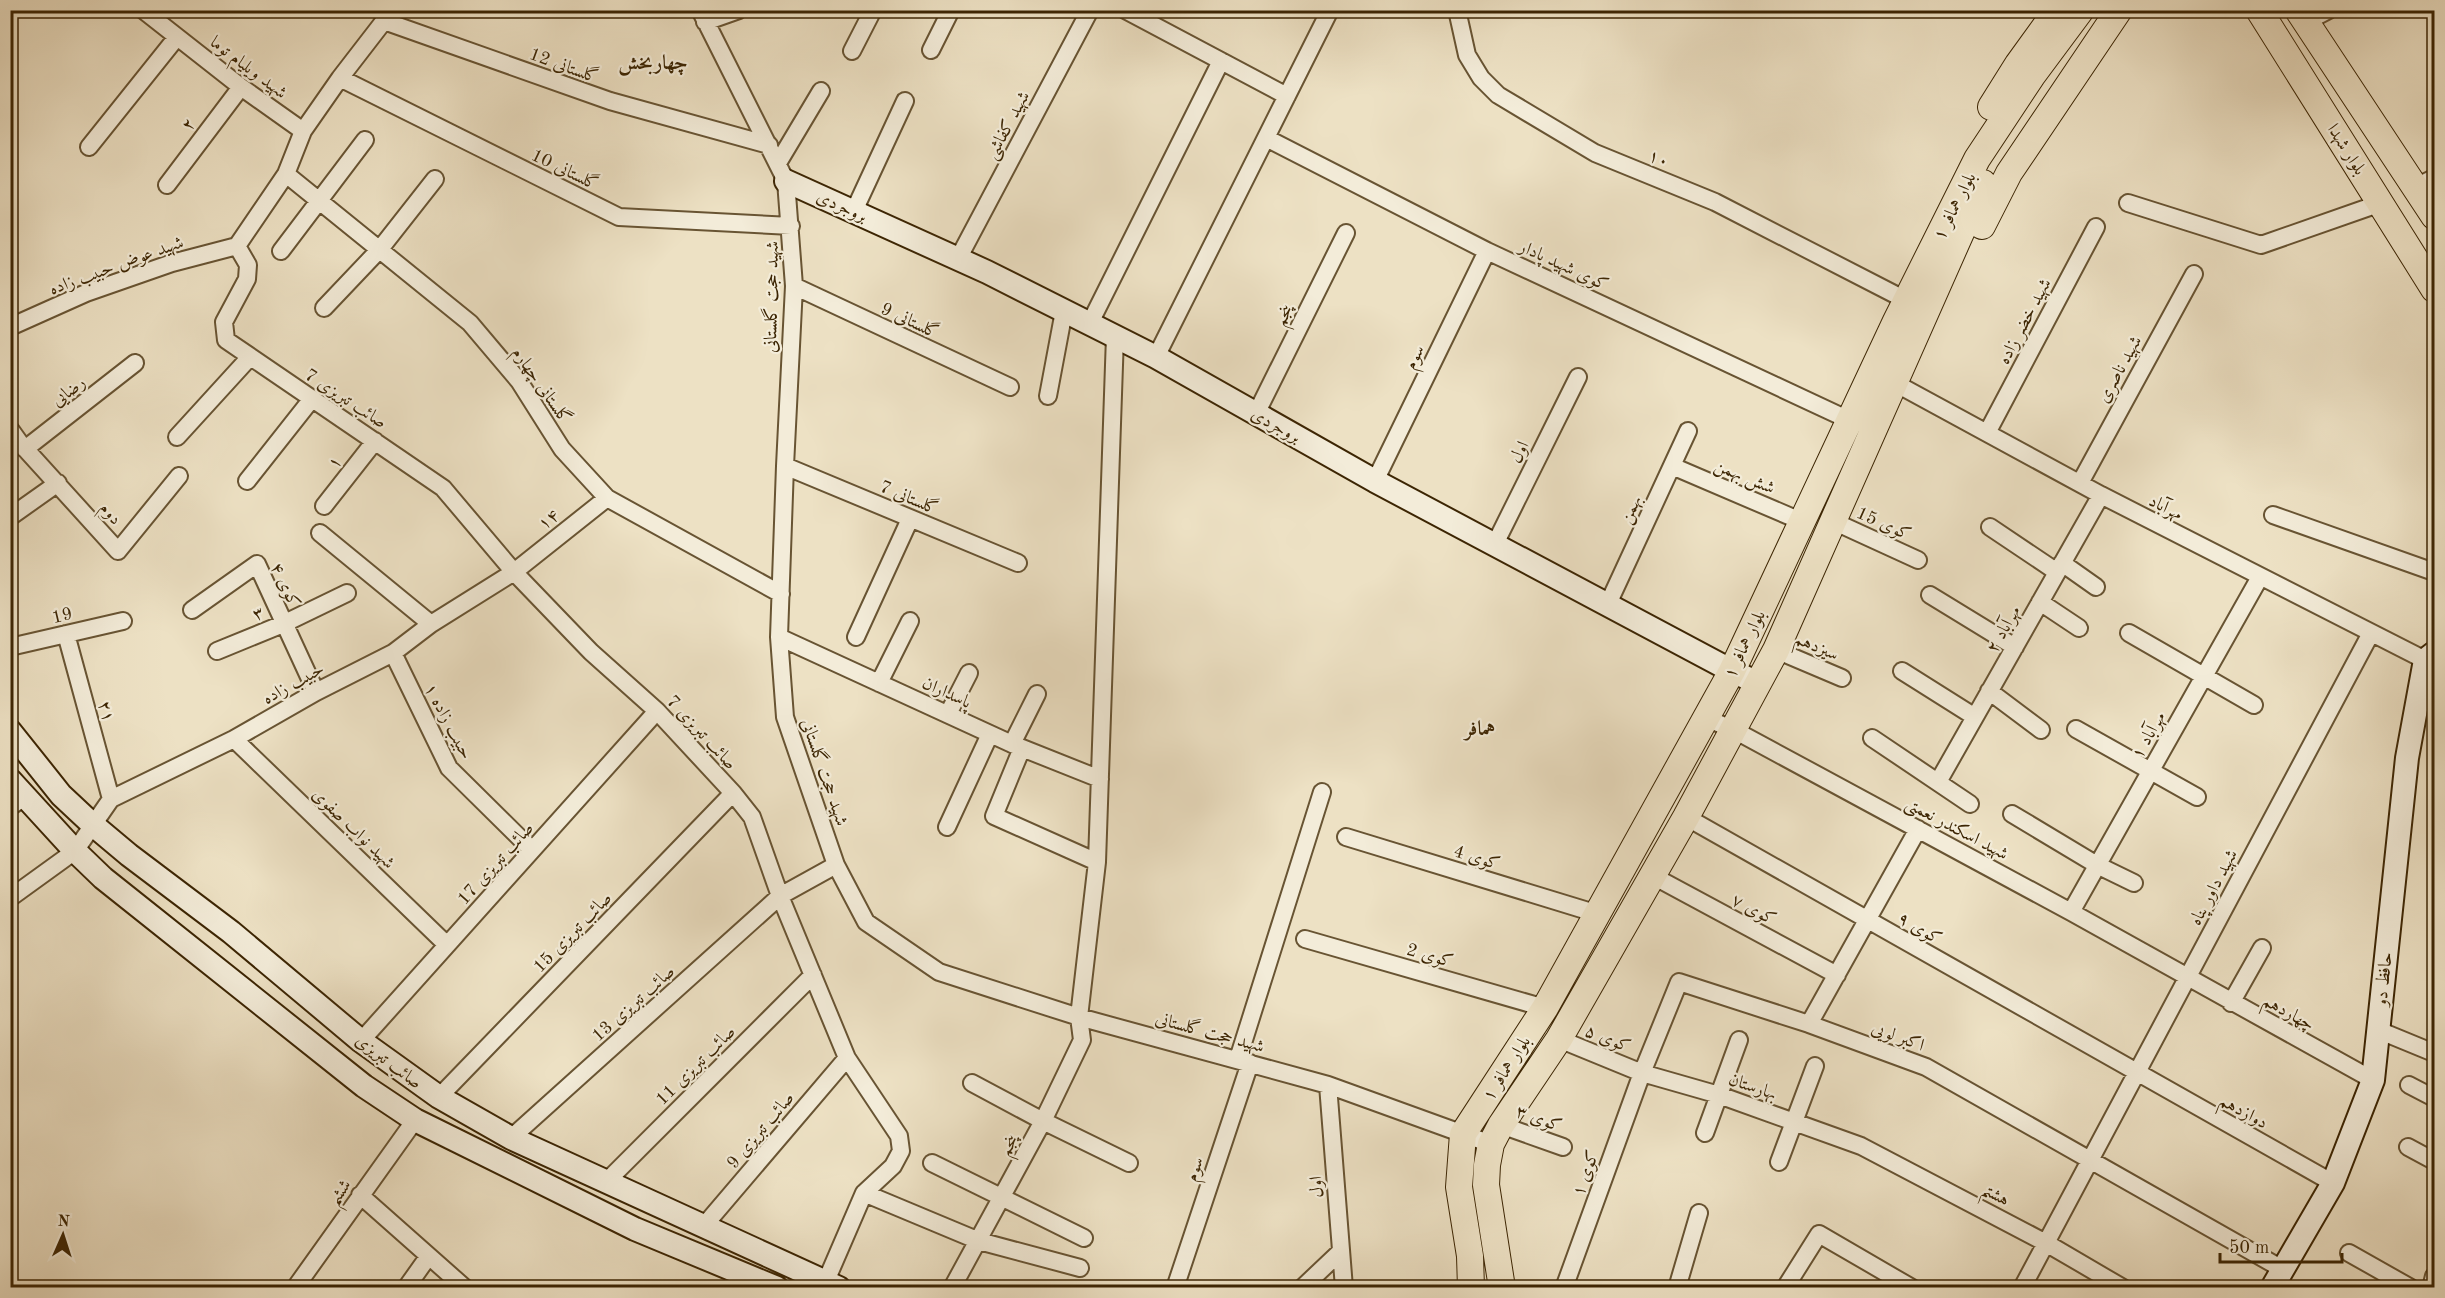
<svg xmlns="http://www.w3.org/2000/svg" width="2445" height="1298" viewBox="0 0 2445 1298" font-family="'Old Standard TT',Amiri,serif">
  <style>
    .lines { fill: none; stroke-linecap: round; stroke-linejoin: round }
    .street-casing { stroke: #685433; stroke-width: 20 }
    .secondary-casing { stroke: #3c2503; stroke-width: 26 }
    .primary-casing { stroke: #3c2503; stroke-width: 28 }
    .street { stroke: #f3ecd9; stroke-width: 16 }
    .secondary { stroke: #f3ecd9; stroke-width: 22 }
    .primary { stroke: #ede1c4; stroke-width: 26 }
    .labels { text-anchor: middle; stroke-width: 4.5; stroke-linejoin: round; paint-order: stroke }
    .street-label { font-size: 18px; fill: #3c2503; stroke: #f3ecd9 }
    .neighbourhood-label { font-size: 20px; font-weight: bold; fill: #3c2503; stroke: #f3ecd9 }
  </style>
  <rect width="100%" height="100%" fill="#ede1c4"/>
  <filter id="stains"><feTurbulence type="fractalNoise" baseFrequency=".00333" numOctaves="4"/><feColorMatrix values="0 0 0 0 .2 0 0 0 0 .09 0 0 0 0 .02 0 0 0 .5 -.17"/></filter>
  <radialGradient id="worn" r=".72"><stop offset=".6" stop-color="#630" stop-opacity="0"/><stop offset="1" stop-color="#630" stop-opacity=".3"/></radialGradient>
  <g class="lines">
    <!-- street casing -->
    <g class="street-casing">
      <path id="street" d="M143,10L241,87L303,131
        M700,10L786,181L794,286L785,466L779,637L785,717L836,865L866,922L939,972L1079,1017L1328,1085L1491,1144
        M1125,10L1287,96
        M1457,10L1467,55L1481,78L1498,95L1595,153L1715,202L1894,294
        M384,21L610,101L769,145
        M705,22L739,10
        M2306,22L2329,10
        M931,50L951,10
        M852,51L873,10
        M340,78L619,217L791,226
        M1266,138L1487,251L1849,420
        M89,147L177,37
        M778,163L821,91
        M286,174L470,323L519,381L562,449L607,498L781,594
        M167,185L241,87
        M2416,187L2434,178
        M2128,203L2261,245L2381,203
        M854,211L905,101
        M237,246L248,265L247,279L224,322L226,340L443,488L514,572L591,652L657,711L733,793L752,817L780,896L847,1058L899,1136L901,1151L893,1166L864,1193L823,1288
        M237,246L286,174L303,131L340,78L384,21L389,10
        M281,251L365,140
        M958,259L1090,10
        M794,286L1010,387
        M324,308L380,249L435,179
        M1090,323L1221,61
        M10,327L86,293L172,263L237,246
        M1156,357L1330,10
        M1893,382L2101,495L2425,660
        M1048,396L1064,311
        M1256,414L1346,233
        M10,429L20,443L118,551L179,476
        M1987,433L2096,227
        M177,437L250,357
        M25,449L135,363
        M785,466L1018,563
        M1672,466L1803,522
        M247,481L311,400
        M1375,481L1487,251
        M2080,483L2194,274
        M324,506L375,441
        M2273,515L2434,572
        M10,517L58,483
        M1835,522L1918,560
        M1990,527L2057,572
        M320,533L431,624
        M1495,544L1578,377
        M2062,563L2096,587
        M1930,595L2015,647
        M2040,602L2079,628
        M1608,604L1688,431
        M192,610L257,564L316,692
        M2129,633L2254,705
        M66,634L111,799
        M779,637L1012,744L1100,779
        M856,637L910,519
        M10,647L123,621
        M1776,650L1842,678
        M217,651L283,624L347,593
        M393,653L449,768L532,850
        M1902,671L1975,717
        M879,683L910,621
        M1989,691L2041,730
        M948,714L969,673
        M1706,718L1734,730L2071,912L2373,1080
        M2076,729L2197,797
        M1872,738L1970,804
        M234,739L447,945
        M1012,744L1037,694
        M1022,748L994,816L1097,862
        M1938,782L2101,495
        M10,807L26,796
        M2012,814L2097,865L2134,883
        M1686,817L2333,1183
        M947,827L990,734
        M1346,837L1598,914
        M1653,876L1837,975
        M10,898L75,851L111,799L234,739L316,692L393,653L431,624L514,572L607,498
        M2071,912L2260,577
        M1305,939L1545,1008
        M2231,1003L2262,948
        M1809,1024L1918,829
        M2378,1030L2434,1053
        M1559,1039L1642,1073L1719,1095L1861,1146L2046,1243L2123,1288
        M361,1041L657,711
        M1238,1059L1322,792
        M972,1083L1043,1121L1129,1163
        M1328,1085L1344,1288
        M2409,1085L2434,1098
        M439,1097L733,793
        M1501,1125L1563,1147
        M1705,1133L1739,1040
        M511,1138L780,896L836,865
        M2408,1147L2434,1161
        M1779,1162L1815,1066
        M932,1163L1084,1238
        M606,1182L813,975
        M864,1193L979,1241L1080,1268
        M360,1195L465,1288
        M703,1227L847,1058
        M2349,1253L2411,1288
        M295,1288L415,1120
        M406,1288L428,1257
        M952,1288L1043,1121L1082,1040L1079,1017L1097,862L1115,336
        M1175,1288L1250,1063
        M1302,1288L1340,1252
        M1564,1288L1642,1073L1679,982L1809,1024L1926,1067L2284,1270
        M1677,1288L1699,1213
        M1785,1288L1819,1234L1912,1288
        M2022,1288L2371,633
        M2431,1288L2434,1276"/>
    </g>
    <!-- secondary casing -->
    <g class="secondary-casing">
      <path id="secondary" d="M786,181L987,272L1156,357L1375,481L1732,671L1758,683
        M10,731L61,795L92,824L129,855L231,932L361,1041L439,1097L511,1138L839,1288
        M10,780L75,851L103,878L364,1086L415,1120L635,1229L777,1288
        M2272,1288L2333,1183L2373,1080L2407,758L2425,660L2434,653"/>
    </g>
    <!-- primary casing -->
    <g class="primary-casing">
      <path id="primary" d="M2259,10L2434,289
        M2298,10L2434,216
        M1991,107L2018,64L2057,10
        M1982,226L2009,173L2119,10
        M1471,1288L1470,1256L1459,1187L1463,1134L1545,1008L1732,671L1896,321L1977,159L2032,76L2081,10
        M1502,1288L1486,1185L1487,1165L1491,1144L1501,1125L1559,1039L1686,817L1776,650L1983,183"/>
    </g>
    <!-- street -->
    <use href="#street" class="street"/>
    <!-- secondary -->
    <use href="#secondary" class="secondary"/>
    <!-- primary -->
    <use href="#primary" class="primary"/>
  </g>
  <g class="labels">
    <!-- street labels -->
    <g class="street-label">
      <text transform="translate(564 65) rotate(20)" y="6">گلستانی 12</text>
      <text transform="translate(249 67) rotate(37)" y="6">شهید ویلیام توما</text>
      <text transform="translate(188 124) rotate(-53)" y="6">۲</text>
      <text transform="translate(1007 125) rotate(-62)" y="6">شهید کفاشی</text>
      <text transform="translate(2347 149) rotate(58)" y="6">بلوار شهدا</text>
      <text transform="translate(1659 158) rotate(22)" y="6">۱۰</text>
      <text transform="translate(565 169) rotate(26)" y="6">گلستانی 10</text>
      <text transform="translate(842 206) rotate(24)" y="6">بروجردی</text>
      <text transform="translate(1954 206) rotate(-63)" y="6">بلوار همافر ۱</text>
      <text transform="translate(116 265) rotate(-20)" y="6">شهید عوض حبیب زاده</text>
      <text transform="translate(1564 265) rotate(25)" y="6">کوی شهید پادار</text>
      <text transform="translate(771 297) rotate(-89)" y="6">شهید حجت گلستانی</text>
      <text transform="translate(1283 315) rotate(-64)" y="6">پنجم</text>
      <text transform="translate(910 320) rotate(25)" y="6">گلستانی 9</text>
      <text transform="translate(2024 321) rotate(-62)" y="6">شهید خضر زاده</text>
      <text transform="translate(1414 357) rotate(-64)" y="6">سوم</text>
      <text transform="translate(2119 369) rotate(-61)" y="6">شهید ناصری</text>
      <text transform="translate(542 385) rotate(55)" y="6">گلستانی چهارم</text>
      <text transform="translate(68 391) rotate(-38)" y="6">رضایی</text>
      <text transform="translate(346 398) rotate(33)" y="6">صائب تبریزی 7</text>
      <text transform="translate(1276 425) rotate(29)" y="6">بروجردی</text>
      <text transform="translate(1519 452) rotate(-64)" y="6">اول</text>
      <text transform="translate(334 462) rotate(-52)" y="6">۱</text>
      <text transform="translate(1745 476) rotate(23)" y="6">شش بهمن</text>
      <text transform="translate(909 497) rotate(23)" y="6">گلستانی 7</text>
      <text transform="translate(2166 507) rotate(27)" y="6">مهرآباد</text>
      <text transform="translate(1630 509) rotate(-65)" y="6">بهمن</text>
      <text transform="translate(111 513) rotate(48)" y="6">دوم</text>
      <text transform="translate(548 519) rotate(-38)" y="6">۱۴</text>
      <text transform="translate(1884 523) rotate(24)" y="6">کوی 15</text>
      <text transform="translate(286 585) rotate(65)" y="6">کوی ۴</text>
      <text transform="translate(258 613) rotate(-23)" y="6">۳</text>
      <text transform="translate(62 615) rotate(-13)" y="6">19</text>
      <text transform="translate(2003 629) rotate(-60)" y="6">مهرآباد ۲</text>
      <text transform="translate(1744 644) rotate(-64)" y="6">بلوار همافر ۱</text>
      <text transform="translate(1817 646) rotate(23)" y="6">سیزدهم</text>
      <text transform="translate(293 683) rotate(-29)" y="6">حبیب زاده</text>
      <text transform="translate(947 692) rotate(25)" y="6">پاسداران</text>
      <text transform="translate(107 711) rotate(75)" y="6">۲۱</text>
      <text transform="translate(449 721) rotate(62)" y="6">حبیب زاده ۱</text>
      <text transform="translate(702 732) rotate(47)" y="6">صائب تبریزی 7</text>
      <text transform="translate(2148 735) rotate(-60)" y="6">مهرآباد ۱</text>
      <text transform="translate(825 772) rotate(71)" y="6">شهید حجت گلستانی</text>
      <text transform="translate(354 828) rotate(44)" y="6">شهید نواب صفوی</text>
      <text transform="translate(1957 828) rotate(28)" y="6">شهید اسکندر نعمتی</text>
      <text transform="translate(1477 857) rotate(17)" y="6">کوی 4</text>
      <text transform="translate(495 863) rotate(-48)" y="6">صائب تبریزی 17</text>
      <text transform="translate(2213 887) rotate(-62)" y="6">شهید داور پناه</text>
      <text transform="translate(1754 909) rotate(28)" y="6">کوی ۷</text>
      <text transform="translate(1920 928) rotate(30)" y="6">کوی ۹</text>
      <text transform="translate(572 932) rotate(-46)" y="6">صائب تبریزی 15</text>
      <text transform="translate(1430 955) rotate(16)" y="6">کوی 2</text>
      <text transform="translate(2383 979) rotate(-84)" y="6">حافظ دو</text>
      <text transform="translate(633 1003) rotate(-42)" y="6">صائب تبریزی 13</text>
      <text transform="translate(2289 1012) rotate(29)" y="6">چهاردهم</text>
      <text transform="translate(1210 1032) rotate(15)" y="6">شهید حجت گلستانی</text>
      <text transform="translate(1898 1036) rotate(20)" y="6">اکبر لویی</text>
      <text transform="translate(1608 1038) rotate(22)" y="6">کوی ۵</text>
      <text transform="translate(389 1061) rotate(37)" y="6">صائب تبریزی</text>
      <text transform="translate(695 1065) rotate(-45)" y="6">صائب تبریزی 11</text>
      <text transform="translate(1506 1068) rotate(-57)" y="6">بلوار همافر ۱</text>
      <text transform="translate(1753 1086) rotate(19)" y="6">بهارستان</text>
      <text transform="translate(2244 1111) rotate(29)" y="6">دوازدهم</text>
      <text transform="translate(1539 1118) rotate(20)" y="6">کوی ۳</text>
      <text transform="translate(760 1130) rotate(-50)" y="6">صائب تبریزی 9</text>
      <text transform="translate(1008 1145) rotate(-62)" y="6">پنجم</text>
      <text transform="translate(1194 1169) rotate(-71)" y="6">سوم</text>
      <text transform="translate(1585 1173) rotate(-70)" y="6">کوی ۱</text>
      <text transform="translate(1316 1187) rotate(-94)" y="6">اول</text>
      <text transform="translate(339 1192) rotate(-55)" y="6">ششم</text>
      <text transform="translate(1996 1194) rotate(28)" y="6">هشتم</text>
    </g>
    <!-- neighbourhood labels -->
    <g class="neighbourhood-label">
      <text x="653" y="69">چهاربخش</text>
      <text x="1480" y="735">همافر</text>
    </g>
  </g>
  <!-- margin -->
  <rect width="2445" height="1298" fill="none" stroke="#ede1c4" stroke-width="36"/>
  <rect x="12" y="12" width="2421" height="1274" fill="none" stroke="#3c2503" stroke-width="3"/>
  <rect x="18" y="18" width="2409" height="1262" fill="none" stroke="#3c2503" stroke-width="1.5"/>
  <!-- north arrow -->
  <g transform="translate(63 1235) rotate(3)" stroke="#f3ecd9" stroke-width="4.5" paint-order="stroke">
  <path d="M0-4.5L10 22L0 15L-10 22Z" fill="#3c2503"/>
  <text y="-9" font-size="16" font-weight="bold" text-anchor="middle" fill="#3c2503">N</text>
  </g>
  <!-- scale -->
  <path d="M2220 1253v9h122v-9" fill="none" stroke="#3c2503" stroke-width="3"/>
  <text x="2229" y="1253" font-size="18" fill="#3c2503" stroke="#f3ecd9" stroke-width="4.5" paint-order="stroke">50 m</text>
  <rect width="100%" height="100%" filter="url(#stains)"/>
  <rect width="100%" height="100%" fill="url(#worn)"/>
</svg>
